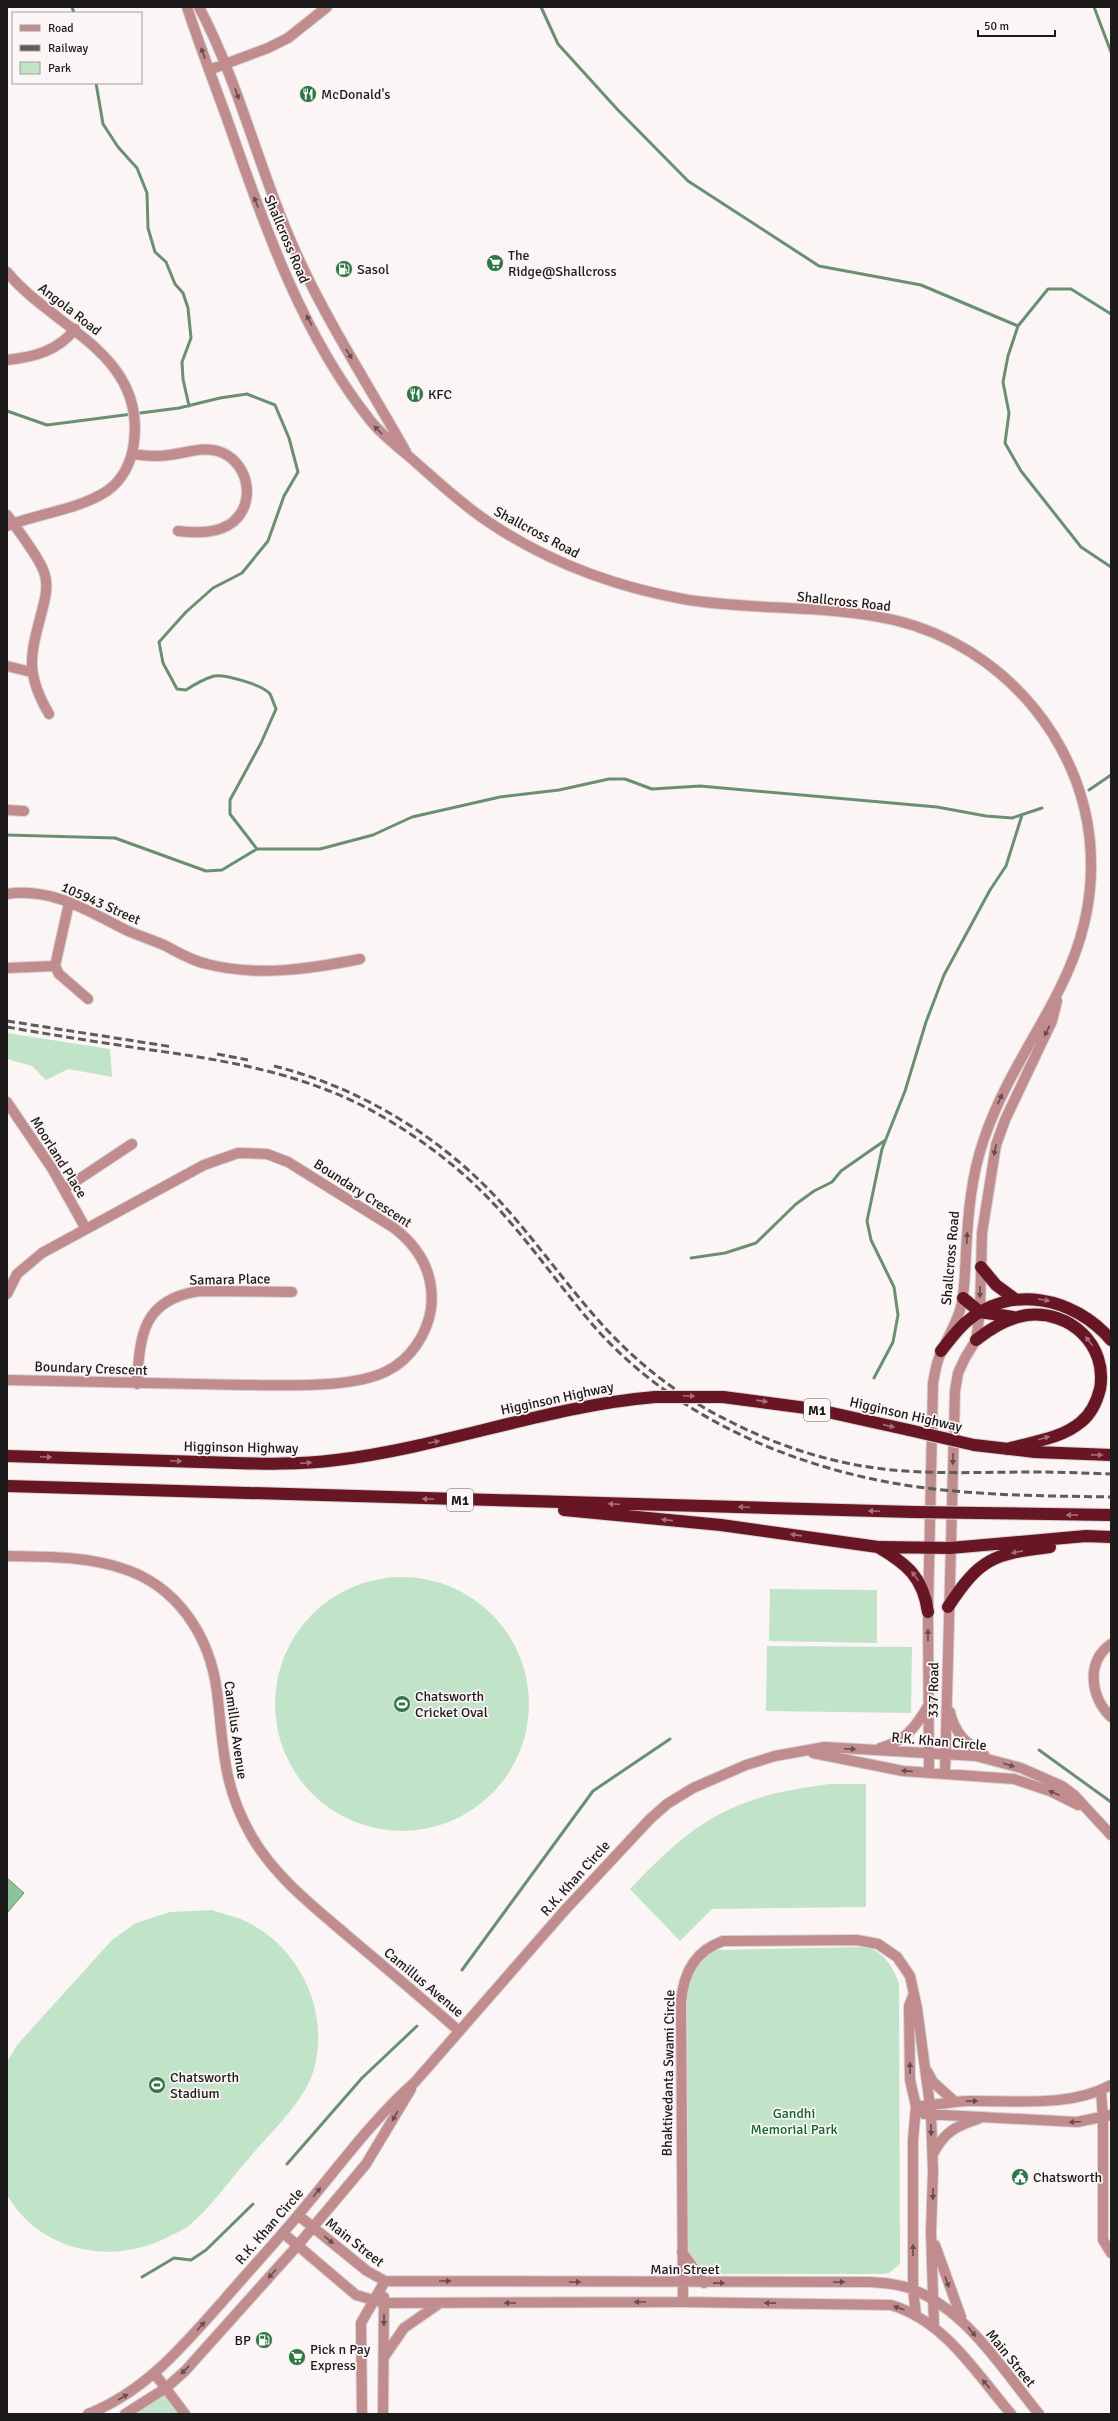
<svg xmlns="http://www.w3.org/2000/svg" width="1118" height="2421" viewBox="0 0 1118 2421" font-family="Signika,sans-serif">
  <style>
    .green { fill: #c1e3c8 }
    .water { fill: #8cc398; stroke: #6a9072 }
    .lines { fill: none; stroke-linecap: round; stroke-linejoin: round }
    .stream { stroke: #6a9072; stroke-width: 3 }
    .minor-casing { stroke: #d8d2d2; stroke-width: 12 }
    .highway-casing { stroke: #d8d2d2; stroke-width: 14 }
    .minor { stroke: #c18c8e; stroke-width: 10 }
    .highway { stroke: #681524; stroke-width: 12 }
    .rail { stroke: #5e5b5b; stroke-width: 3; stroke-dasharray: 8 4; stroke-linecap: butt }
    .highway-bridge-casing { stroke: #d8d2d2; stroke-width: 14; stroke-linecap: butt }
    .highway-bridge { stroke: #681524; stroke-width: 12 }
    .oneway { fill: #664d4e }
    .oneway2 { fill: #a36f78 }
    .labels { text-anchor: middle; stroke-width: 3.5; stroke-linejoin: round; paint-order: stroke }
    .shield { fill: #fcf5f5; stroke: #5f5c5c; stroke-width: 1 }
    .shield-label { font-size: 13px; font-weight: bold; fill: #1c1a1a }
    .poi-label { font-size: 14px; fill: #1c1a1a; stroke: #fcf5f5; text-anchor: start }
    .street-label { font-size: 14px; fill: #1c1a1a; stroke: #fcf5f5 }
    .park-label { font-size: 14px; fill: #106631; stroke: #fcf5f5 }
  </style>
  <rect width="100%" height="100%" fill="#fcf5f5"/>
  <!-- green -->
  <path class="green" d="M7,1033L110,1049L112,1077L68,1069L46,1080L32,1066L7,1059Z
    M275 1704a127 127 0 1 1 254 0a127 127 0 1 1-254 0Z
    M770,1589L877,1590V1643L769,1641Z
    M767,1646L912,1647L911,1713L766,1711Z
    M830,1784H866V1907L712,1909L680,1941L630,1889C696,1819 733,1796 830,1784Z
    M212,1910C223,1914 235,1916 245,1921C300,1947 330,2011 314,2069C306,2100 270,2133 250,2157C233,2176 211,2207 192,2223C186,2229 176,2233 168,2237C112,2266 40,2252 7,2195V2062L17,2045L112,1940L136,1923L170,1912Z
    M865,1947C884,1952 893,1966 899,1984L900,2264L889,2273L881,2274H702L688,2253L687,1989C692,1973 699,1958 715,1950Z
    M166,2388L186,2414H127Z"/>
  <!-- water -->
  <path class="water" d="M7,1878L24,1893L7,1913Z"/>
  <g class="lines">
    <!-- stream -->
    <path class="stream" d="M72,7L74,13
      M541,7L558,44L617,109L688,181L819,266L921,285L1018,326
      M1094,7L1111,52
      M96,83L103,124L118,147L137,168L147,193L148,228L155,252L166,262L175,284L183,293L188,308L191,338L182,362L183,379L189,406
      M1111,314L1071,289H1048L1018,326L1008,356L1003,382L1009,413L1005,443L1021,471L1081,547L1111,567
      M7,411L47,425L179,408L220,398L247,394L275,405L289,438L298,472L284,496L268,541L242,573L213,588L186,612L159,642L163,663L177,689L186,690C195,684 204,679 214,676C225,674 263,685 270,694C272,698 274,704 276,709L261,743L230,800V814L257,849
      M1089,790L1111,775
      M7,835L115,838L206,871L222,870L257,849H320L373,835L412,817L500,797L559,790L609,779H625L652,789L700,786L937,807L986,816L1012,818L1042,808
      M691,1258L725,1253L756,1243L796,1204L814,1191L832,1182L841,1171L884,1141
      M874,1378L893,1342L898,1315L894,1287L871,1240L867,1221L882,1149L905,1091L926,1022L944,975L990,890L1006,866L1022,815
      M1039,1750L1111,1802
      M462,1970L593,1791L670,1739
      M287,2164L362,2078L417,2026
      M142,2277L174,2258L191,2260L206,2250L253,2204"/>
    <!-- minor casing -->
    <g class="minor-casing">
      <path id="minor" d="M187,7C199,44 213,80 226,116C263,221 300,332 370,420C380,433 393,443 405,453C432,476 457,501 487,521C546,561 612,586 683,599C751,611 827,604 894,620C1005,646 1091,748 1091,864C1092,977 1018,1039 984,1139C971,1176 968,1215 966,1253C965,1269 965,1286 962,1302C959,1321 947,1337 940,1355C936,1364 935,1373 933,1383L928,1612L929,1772
        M199,7C236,77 255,154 285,227C317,307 364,377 406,452
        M209,70L268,48L288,38L327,7
        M7,272C53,328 145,353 134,442C132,461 123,480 107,491C78,510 39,513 7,526
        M7,360C34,357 58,351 75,329
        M133,454C145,456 157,457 169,455C187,453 206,445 223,453C249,465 256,503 233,522C218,534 196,533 178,531
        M7,515C17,529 39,557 44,572C49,585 45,599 42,611C30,656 25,673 49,714
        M7,666L31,672
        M7,810L24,811
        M7,894C51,887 88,911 126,930C139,936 153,940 166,946C179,953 192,961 207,964C257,977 310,969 360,959
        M55,966L59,974L88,999
        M7,968L55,966L69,903
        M7,1102L53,1170L86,1229
        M64,1189L132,1144
        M7,1294L17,1274L42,1253L204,1165L238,1153L267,1154L288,1162L394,1228C420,1248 435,1274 431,1309C427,1334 411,1359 387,1371C352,1389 283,1385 243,1385C165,1384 86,1382 7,1380
        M137,1384C140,1335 142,1300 199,1291L292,1292
        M7,1556C45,1557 85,1556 121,1568C177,1585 210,1636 217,1692C224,1748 222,1785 252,1837C276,1878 314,1907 349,1937C386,1968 423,1999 459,2031
        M1111,1644C1085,1662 1091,1698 1111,1717
        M950,1712C955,1734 966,1743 984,1755
        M880,1748C904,1742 916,1727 928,1706
        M813,1753L903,1771L1014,1779L1050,1791L1078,1805
        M945,1773L955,1391L958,1373L965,1358L976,1340L980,1312L982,1233L996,1145L1005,1120L1052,1021L1057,1001
        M913,1996L909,2006L910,2080L916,2106
        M927,2071L933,2082L955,2102
        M1101,2091L1103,2118V2240L1111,2253
        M924,2114L1077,2122L1111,2115
        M933,2154C944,2132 956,2126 978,2119
        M298,2215L367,2271L385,2281L869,2282C884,2283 900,2284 914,2290C968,2312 1003,2370 1039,2414
        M283,2233L356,2295L384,2303L683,2302L891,2305C945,2321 976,2373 1011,2414
        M935,2245L961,2317
        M682,2252L704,2283
        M683,2302L681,2003C683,1974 694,1951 723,1941L857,1940L878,1944L897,1957L910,1976L917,2008L931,2113L933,2171L931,2232L934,2326
        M916,2315L913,2289V2140L916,2106C934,2105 951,2102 968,2101C1014,2100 1069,2108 1111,2085
        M384,2357L404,2328L440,2303
        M155,2374L185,2414
        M88,2414C145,2392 183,2346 223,2301C248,2272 274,2244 299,2214C337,2169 371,2121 415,2082L565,1910L650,1819L667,1804L693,1788L746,1765L775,1756L825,1747L976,1756L1021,1768L1062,1786L1074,1795L1111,1835
        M125,2414L166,2388L185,2371L298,2245L366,2164L411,2089
        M362,2414L361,2323L385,2281
        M383,2414L384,2297"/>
    </g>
    <!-- highway casing -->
    <g class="highway-casing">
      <path id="highway" d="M981,1267L996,1285L1015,1299
        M963,1298L980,1312L1013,1317
        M976,1340C991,1328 1008,1318 1027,1315C1070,1310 1108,1345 1100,1389C1097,1401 1091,1414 1081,1422C1061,1439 1031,1442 1007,1449
        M941,1351C949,1341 956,1331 965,1323C1010,1283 1074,1297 1111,1340
        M723,1397L814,1409L909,1430
        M974,1445L1035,1452L1111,1455
        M7,1456C72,1458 136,1460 201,1462C246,1463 291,1466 336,1460C444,1447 547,1406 655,1397
        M7,1486L913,1512
        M564,1510L721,1525L878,1547C907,1564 923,1577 928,1612
        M978,1513L1111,1515
        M879,1547L950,1548L1086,1536L1111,1537
        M948,1607C980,1558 993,1554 1050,1547"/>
    </g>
    <!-- minor -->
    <use href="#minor" class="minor"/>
    <!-- highway -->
    <use href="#highway" class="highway"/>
    <!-- rail -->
    <path class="rail" d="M7,1021L173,1047
      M7,1027C52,1035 98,1042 144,1049C225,1060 305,1073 378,1114C420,1138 459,1167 492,1202C528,1240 558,1284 592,1324C681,1427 821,1480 954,1491C1006,1496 1059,1496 1111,1497
      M217,1054L248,1060
      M274,1066C362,1088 445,1139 505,1207C538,1244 566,1284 599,1321C635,1362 681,1398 731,1422C776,1445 825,1461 875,1468C927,1475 980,1472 1032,1472C1059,1472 1085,1473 1111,1474"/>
    <!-- highway-bridge casing -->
    <g class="highway-bridge-casing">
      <path id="highway-bridge" d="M655,1397H723
        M909,1430L974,1445
        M913,1512L978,1513"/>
    </g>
    <!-- highway-bridge -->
    <use href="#highway-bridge" class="highway-bridge"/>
  </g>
  <!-- one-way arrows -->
  <defs><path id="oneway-solid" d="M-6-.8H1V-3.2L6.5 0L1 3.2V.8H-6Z"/></defs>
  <g class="oneway">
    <use href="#oneway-solid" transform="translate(203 53) rotate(-110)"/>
    <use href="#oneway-solid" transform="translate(237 94) rotate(71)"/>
    <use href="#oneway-solid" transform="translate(256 202) rotate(-111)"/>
    <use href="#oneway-solid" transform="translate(309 320) rotate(-118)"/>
    <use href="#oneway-solid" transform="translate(349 354) rotate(58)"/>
    <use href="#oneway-solid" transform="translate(378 430) rotate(-134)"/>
    <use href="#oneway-solid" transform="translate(1047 1031) rotate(116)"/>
    <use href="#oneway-solid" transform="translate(1000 1099) rotate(-65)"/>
    <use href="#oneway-solid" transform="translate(995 1150) rotate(103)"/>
    <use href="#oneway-solid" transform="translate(967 1238) rotate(-87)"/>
    <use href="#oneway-solid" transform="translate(980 1292) rotate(92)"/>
    <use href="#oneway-solid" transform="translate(953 1459) rotate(92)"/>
    <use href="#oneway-solid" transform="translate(928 1635) rotate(-90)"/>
    <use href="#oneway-solid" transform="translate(850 1749) rotate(3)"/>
    <use href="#oneway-solid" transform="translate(1009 1765) rotate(17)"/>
    <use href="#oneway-solid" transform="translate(907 1771) rotate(-175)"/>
    <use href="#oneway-solid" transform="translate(1054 1793) rotate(-157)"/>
    <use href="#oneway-solid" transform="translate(910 2068) rotate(-91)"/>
    <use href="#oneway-solid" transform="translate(972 2101) rotate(-1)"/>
    <use href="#oneway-solid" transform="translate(395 2116) rotate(120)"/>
    <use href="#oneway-solid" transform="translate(1075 2122) rotate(178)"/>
    <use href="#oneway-solid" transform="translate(931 2130) rotate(88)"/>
    <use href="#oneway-solid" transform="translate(317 2192) rotate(-51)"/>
    <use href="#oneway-solid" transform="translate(933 2194) rotate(92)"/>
    <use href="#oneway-solid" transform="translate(329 2240) rotate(39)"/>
    <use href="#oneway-solid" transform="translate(913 2250) rotate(-90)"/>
    <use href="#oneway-solid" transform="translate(272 2274) rotate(132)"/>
    <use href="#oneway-solid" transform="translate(445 2281)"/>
    <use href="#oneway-solid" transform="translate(575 2282)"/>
    <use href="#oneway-solid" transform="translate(839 2282)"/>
    <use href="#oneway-solid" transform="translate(947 2282) rotate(70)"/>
    <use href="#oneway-solid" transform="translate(719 2283) rotate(-1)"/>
    <use href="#oneway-solid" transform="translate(640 2302) rotate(180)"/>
    <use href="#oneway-solid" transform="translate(510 2303) rotate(180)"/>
    <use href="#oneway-solid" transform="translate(770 2303) rotate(-179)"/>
    <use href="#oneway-solid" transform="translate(899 2308) rotate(-160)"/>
    <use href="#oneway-solid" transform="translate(384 2320) rotate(91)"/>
    <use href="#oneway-solid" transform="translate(201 2326) rotate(-49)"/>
    <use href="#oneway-solid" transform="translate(972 2332) rotate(51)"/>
    <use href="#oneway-solid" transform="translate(185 2370) rotate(136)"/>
    <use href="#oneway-solid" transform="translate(986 2384) rotate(-130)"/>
    <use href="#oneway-solid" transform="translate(123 2397) rotate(-31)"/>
  </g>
  <g class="oneway2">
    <use href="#oneway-solid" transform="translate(1044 1300) rotate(9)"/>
    <use href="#oneway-solid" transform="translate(1089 1341) rotate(-128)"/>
    <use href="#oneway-solid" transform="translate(689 1396) rotate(2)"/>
    <use href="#oneway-solid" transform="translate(762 1401) rotate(8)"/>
    <use href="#oneway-solid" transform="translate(889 1426) rotate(13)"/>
    <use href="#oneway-solid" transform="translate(1044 1438) rotate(-16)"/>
    <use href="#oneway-solid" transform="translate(434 1442) rotate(-12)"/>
    <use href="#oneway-solid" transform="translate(1097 1455) rotate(1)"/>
    <use href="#oneway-solid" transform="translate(46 1457) rotate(2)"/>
    <use href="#oneway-solid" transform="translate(176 1461) rotate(2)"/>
    <use href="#oneway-solid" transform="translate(306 1463) rotate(-4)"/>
    <use href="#oneway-solid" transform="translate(428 1499) rotate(-178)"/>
    <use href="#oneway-solid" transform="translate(614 1504) rotate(-178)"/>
    <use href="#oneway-solid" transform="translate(744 1507) rotate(-178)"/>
    <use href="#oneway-solid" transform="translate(874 1511) rotate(-178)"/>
    <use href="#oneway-solid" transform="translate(1072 1515) rotate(-179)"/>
    <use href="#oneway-solid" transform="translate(667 1520) rotate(-174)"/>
    <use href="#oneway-solid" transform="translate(796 1535) rotate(-172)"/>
    <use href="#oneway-solid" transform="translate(1017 1552) rotate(169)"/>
    <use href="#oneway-solid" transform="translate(915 1576) rotate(-126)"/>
  </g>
  <!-- icons -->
  <defs>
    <g id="restaurant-disc" transform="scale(0.9)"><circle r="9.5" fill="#2f7845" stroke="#fcf5f5"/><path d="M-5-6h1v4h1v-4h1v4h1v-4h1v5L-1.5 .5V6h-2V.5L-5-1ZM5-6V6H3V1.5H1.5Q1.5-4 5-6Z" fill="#fff"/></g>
    <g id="supermarket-disc" transform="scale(0.9)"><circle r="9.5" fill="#2f7845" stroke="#fcf5f5"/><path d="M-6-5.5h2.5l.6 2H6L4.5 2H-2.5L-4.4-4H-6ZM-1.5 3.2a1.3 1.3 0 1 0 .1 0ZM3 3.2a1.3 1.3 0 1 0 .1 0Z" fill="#fff"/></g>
    <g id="fuel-disc" transform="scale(0.9)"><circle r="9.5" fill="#2f7845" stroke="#fcf5f5"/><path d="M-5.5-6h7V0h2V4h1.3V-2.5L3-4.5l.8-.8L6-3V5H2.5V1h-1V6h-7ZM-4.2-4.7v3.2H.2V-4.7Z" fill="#fff"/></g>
    <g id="stadium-disc" transform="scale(0.9)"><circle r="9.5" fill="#2f7845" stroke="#fcf5f5"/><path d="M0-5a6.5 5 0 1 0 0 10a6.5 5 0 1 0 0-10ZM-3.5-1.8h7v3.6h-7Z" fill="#fff"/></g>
    <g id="civic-disc" transform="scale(0.9)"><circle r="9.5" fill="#2f7845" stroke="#fcf5f5"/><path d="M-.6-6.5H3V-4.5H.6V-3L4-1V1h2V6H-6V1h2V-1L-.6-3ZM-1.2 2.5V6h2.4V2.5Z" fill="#fff"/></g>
  </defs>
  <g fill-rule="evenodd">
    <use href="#restaurant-disc" x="308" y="94"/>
    <use href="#supermarket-disc" x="495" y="263"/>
    <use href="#fuel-disc" x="344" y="269"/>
    <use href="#restaurant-disc" x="415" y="394"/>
    <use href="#stadium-disc" x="402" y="1704"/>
    <use href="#stadium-disc" x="157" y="2085"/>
    <use href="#civic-disc" x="1020" y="2177"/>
    <use href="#fuel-disc" x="264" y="2340"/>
    <use href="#supermarket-disc" x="297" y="2357"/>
  </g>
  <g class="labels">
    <!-- shield labels -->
    <g class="shield">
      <rect x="804" y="1399" width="26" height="22" rx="3"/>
      <rect x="447" y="1489" width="26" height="22" rx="3"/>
    </g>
    <g class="shield-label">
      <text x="817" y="1415">M1</text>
      <text x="460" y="1505">M1</text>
    </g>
    <!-- poi labels -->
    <g class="poi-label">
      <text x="321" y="99">McDonald's</text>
      <text x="508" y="260">The<tspan x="508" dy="16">Ridge@Shallcross</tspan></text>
      <text x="357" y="274">Sasol</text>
      <text x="428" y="399">KFC</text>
      <text x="415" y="1701">Chatsworth<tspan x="415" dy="16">Cricket Oval</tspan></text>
      <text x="170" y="2082">Chatsworth<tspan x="170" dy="16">Stadium</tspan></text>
      <text x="1033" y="2182">Chatsworth</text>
      <text x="251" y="2345" text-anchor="end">BP</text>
      <text x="310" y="2354">Pick n Pay<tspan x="310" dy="16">Express</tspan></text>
    </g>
    <!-- street labels -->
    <g class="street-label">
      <text transform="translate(287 239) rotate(67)" y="5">Shallcross Road</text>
      <text transform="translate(70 309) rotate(38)" y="5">Angola Road</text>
      <text transform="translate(537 532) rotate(28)" y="5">Shallcross Road</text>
      <text transform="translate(844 601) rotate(6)" y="5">Shallcross Road</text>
      <text transform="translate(101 903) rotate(24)" y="5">105943 Street</text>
      <text transform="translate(59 1157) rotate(58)" y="5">Moorland Place</text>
      <text transform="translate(363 1193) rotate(33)" y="5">Boundary Crescent</text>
      <text transform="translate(950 1258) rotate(-85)" y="5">Shallcross Road</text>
      <text transform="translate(230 1279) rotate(-1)" y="5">Samara Place</text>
      <text transform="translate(91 1368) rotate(2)" y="5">Boundary Crescent</text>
      <text transform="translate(557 1398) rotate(-12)" y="5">Higginson Highway</text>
      <text transform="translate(906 1414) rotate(13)" y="5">Higginson Highway</text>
      <text transform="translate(241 1447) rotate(1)" y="5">Higginson Highway</text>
      <text transform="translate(933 1690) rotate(-89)" y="5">337 Road</text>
      <text transform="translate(236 1730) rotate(82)" y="5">Camillus Avenue</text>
      <text transform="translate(939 1741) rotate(5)" y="5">R.K. Khan Circle</text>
      <text transform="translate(575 1878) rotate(-48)" y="5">R.K. Khan Circle</text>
      <text transform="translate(424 1982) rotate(40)" y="5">Camillus Avenue</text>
      <text transform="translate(668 2073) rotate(-89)" y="5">Bhaktivedanta Swami Circle</text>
      <text transform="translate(269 2226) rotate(-49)" y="5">R.K. Khan Circle</text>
      <text transform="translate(355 2242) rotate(38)" y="5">Main Street</text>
      <text x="685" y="2274">Main Street</text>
      <text transform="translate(1011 2358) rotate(51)" y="5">Main Street</text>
    </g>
    <!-- park labels -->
    <g class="park-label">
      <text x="794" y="2118">Gandhi<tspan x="794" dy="16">Memorial Park</tspan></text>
    </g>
  </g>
  <!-- border -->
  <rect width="1118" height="2421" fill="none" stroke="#1c1a1a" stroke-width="16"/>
  <!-- legend -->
  <rect x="12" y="12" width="130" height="72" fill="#fcf5f5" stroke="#a29d9d"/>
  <rect x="20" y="25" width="20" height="6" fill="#c18c8e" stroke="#a29d9d"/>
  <text x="48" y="32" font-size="12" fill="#1c1a1a">Road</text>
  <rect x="20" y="45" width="20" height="6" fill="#5e5b5b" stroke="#a29d9d"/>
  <text x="48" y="52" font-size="12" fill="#1c1a1a">Railway</text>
  <rect x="20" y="62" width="20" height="12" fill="#c1e3c8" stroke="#a29d9d"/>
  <text x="48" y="72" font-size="12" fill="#1c1a1a">Park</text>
  <!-- scale -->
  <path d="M978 30v6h77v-6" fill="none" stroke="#1c1a1a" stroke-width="2"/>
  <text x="984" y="30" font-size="12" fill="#1c1a1a" stroke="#fcf5f5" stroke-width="3" paint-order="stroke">50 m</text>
</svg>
